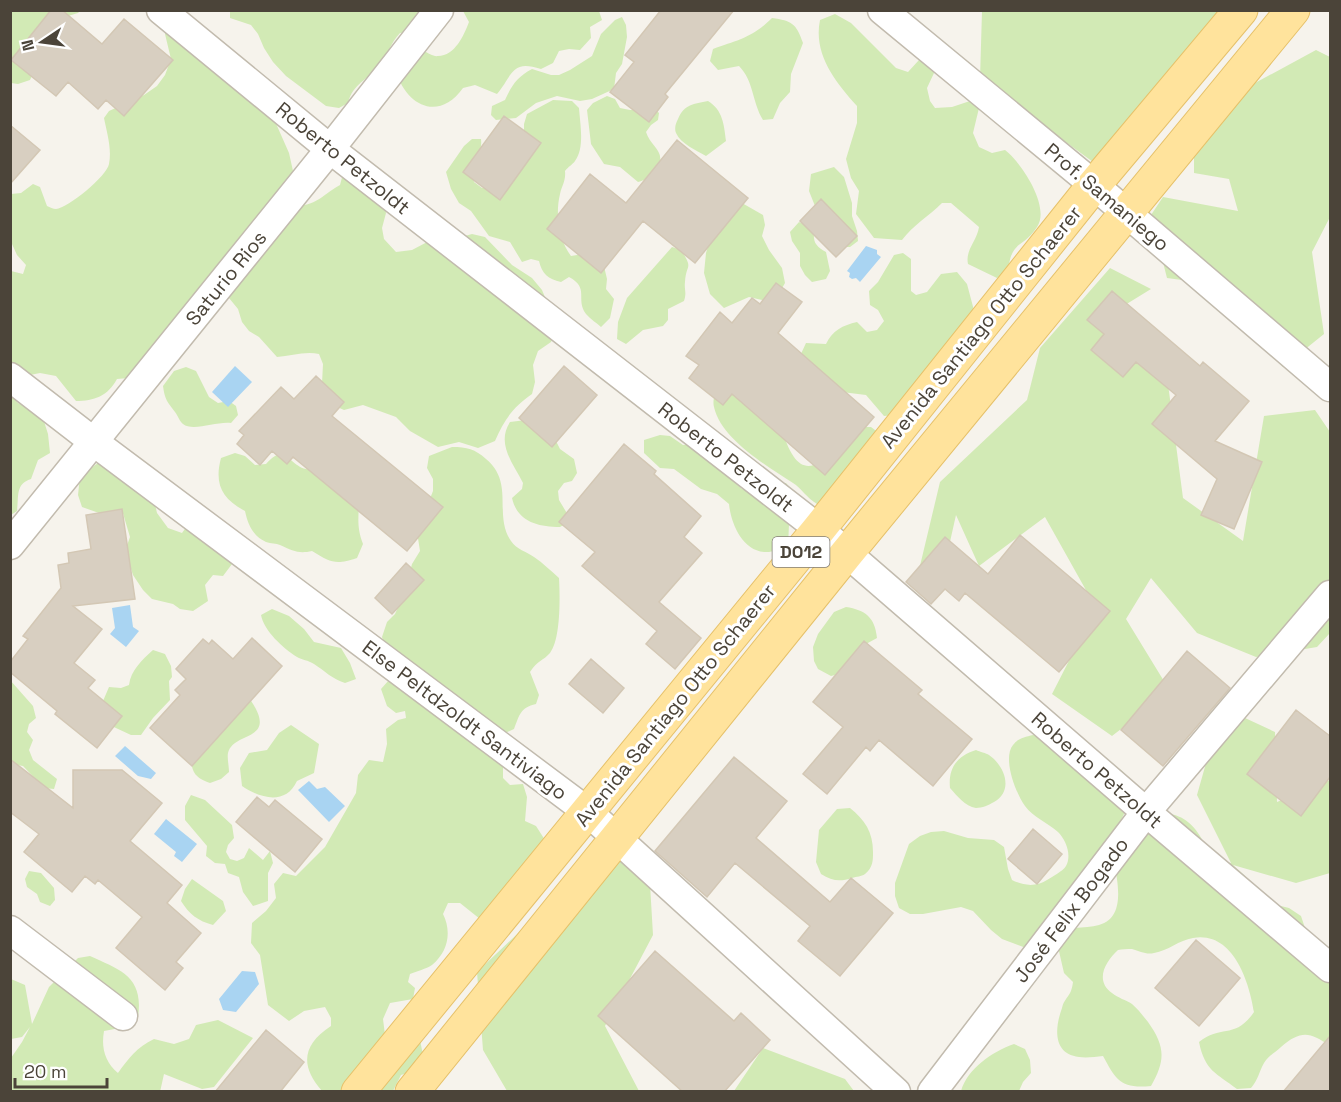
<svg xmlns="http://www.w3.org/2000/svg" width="1341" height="1102" viewBox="0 0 1341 1102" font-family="'Space Grotesk',sans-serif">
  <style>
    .green { fill: #d2eab5 }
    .water { fill: #a9d4f2 }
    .building { fill: #d8cfc1; stroke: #d3c7b4; stroke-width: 1.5 }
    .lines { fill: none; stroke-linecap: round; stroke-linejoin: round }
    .minor-casing { stroke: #c2bbae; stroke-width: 31 }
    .primary-casing { stroke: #e6c16a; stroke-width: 35 }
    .minor { stroke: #fff; stroke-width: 28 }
    .primary { stroke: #ffe39c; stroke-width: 33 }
    .labels { text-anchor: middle; stroke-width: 6; stroke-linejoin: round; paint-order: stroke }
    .shield { fill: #fff; stroke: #817c74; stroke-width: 1.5 }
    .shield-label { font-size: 18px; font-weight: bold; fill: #4b4439 }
    .street-label { font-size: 20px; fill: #4b4439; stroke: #fff }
  </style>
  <rect width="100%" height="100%" fill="#f6f3ec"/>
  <!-- green -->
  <path class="green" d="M11,11H80L78,13L58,19L30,80L18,84L11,83Z
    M230,11H424L414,32L400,33C390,43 388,56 379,66C368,80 353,83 348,103L339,108L326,106L286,76L273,62L264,48L258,34L251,25L230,18Z
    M463,11H599L602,20L590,27L591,38L580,50L569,49L559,51L553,63L541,69C511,59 513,75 497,94L475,85L463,88C439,122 406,106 396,71L424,51C428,53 434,57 438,56C455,56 464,35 469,22Z
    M982,11H1229L1217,64L1164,96L1108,173L980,79Z
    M835,14L851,23L896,68L908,72L919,60L932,62L934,73L927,88L930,101L935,108L952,107L970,101L979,108L973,133L979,147L992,153L1005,150C1021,162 1051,207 1037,227C1023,249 1011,239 1008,272L997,278L968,264C965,250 977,241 979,227L951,203H942C929,216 913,225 902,240L874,238L856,214L859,191L851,178L846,159L857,123V106C835,82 813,54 820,20Z
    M622,17L626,25L627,37L622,64L616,73L614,89L592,99L580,101L557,96L536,103L516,118L496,120L491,115L492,106L505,100C512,85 517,77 532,69L551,75H559L570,70L592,56L601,34L615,20Z
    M772,18C792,21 796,23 803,43L791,74L790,92L780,103L773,119L763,120C752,102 754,81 739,66L718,70L710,61L713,49C738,40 752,38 772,18Z
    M169,21L274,119L289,153L293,171L281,196L292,207C319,204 318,198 340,185L345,166L381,194L386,213L382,228L384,239L396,252L412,250L431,240L447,241L472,234L485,237L512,265L532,278L542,290L552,314L555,332L551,342L538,351L533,365L535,382L532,394C513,407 504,420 495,441L478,448L459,442L438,447L410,431L396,417L363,405L344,410L335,406L322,383L323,364L319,354C305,351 291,356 277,357L259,337L249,331L242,322L238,309L229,298L216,301L129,378L117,379C108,396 94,401 76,401L56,376L40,373L30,375L11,364V271L23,274L26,265L17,255L12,244L11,194L21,193L33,184L40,187L47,206C50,207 53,209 56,209C68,208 107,176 109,164C112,149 107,133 104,118L109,111L144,95L157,86L165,75L171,59L165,34Z
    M1316,50L1330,57V217L1312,252L1324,334L1283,367L1204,283L1167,278L1151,215L1163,197L1238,211L1229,179L1194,173V116Z
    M607,96L615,99L620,108L630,110L654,108L659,113L658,120L651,125L646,132C651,148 670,153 654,171C649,177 646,180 638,182L620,167L604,164L591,144L587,110L593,103Z
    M553,100L572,101L579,108C580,123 585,148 575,161C573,164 568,167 565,171C566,181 562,185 560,194C555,215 559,240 571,256L589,253L603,262L607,279L606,289L614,299L610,318L601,327C597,323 590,319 586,314C575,299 590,288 569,277L561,282C548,279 542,274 539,261L531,259L522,262L510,242L489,236L471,211L459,203L451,189L446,172L464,146L472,139H481C483,156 471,165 474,182L482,188L500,187L524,162V124L527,114Z
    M708,101C723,110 724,125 726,141L706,156C696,150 681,144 676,133C674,128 676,123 678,119C684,104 694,104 708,101Z
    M834,167L844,177L852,203V216L857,231L858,241L850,247H840L815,206L809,191L811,174Z
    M742,203L763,215L765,225L762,236L769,250L782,268L785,283C773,305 772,302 749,297L724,308L710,294L704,273L706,253L710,240Z
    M799,222L808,226L814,231C813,243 816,246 826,252L830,271L826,279L812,282L805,275L800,266V253L792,241L790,232Z
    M672,247L681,250C694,270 686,263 685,282C684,290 687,292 684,301L668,309V320L663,326L643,330L626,344L617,339L618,322L627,298Z
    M903,253L911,259V291L916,295L927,292L941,274L957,272L967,284L976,318L897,415L884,416L866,395L842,392L800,356L806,343L826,344C832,331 843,325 857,322L867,332L877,330L884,321L878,310L870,305L869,291L878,282L894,255Z
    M1110,268L1151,289L1112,313L1168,384L1183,498L1243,541L1264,416L1315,410L1330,432V633L1317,647L1256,657L1197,633L1151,578L1126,619L1170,691L1112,736L1052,694L1096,608L1045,517L979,566L956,515L945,564L919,570L940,482L1027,400L1040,348Z
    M186,367L196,371L209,397L218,403L229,401L236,406L238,415L231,423C217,421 193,432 183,424C180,422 178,416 175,412C167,401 165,400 163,386L174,371Z
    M718,384L780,423C800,496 823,461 860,427H871L879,433L828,502L817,504C807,498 801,488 793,483C767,466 721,439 714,407C712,400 716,391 718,384Z
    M10,393L18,403L42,415L48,434L50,453L38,460L31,479C15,484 19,497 17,511L11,515Z
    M526,420L553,435L560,449L574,459L577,473L572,481L564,483L558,491L559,500L568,515L567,523L560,527C537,527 517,521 512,498L522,489L523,483C513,463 496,444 510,422Z
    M660,435L670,436L683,445L693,444L742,489L756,493L770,483H786L795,494L789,524L788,547C782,548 775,551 769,552C744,554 731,525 729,504L717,494L701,489L674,469L660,468L644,453V440Z
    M452,447C467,447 475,449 486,459C515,483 493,515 511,541C516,549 527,552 534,557C543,563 551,571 559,578C560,595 561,639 550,653C543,661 538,660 530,672L539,695L536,704C520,708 520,714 514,729L501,735L386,650L382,637L387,622L395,614L404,594L412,564L420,551L417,532L433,491V479L427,468L429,456Z
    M235,453L245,456L255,465L266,464C286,441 288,465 306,469C313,471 323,469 330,468L359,498C359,517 356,525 363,544L357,558C336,565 331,563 312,551C299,554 293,551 280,545C276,543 271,544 266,542C253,536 248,525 245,511C222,499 214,484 221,458Z
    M105,458L154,500L157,513L168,528L182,533L194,516L232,550V564L223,576L213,575L205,585L208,601L193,611L180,609L173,604L152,599L143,590L133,575L125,551L130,537L122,510L99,513L82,507L78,495L80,476Z
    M846,607C865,610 875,617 877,638L866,644L843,673L831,676L818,669L814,661L813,647L818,634L834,612Z
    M272,609L289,616L304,629L314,642L341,648L350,663L356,679L345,683C332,679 325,671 314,664C308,660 302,660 297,657C283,648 264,631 261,615Z
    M153,650L165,654L171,666L172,677L169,681L170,700L153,718L141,735H131L103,722L100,708L109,687L121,688L129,685C131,670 142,660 153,650Z
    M10,680L33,706L36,718L29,724L27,732L33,740L29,750L33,760L57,779L54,789L44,788L23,766L11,764Z
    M389,680L498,759L503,767V778L510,785L523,784L527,797L525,821L536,826L545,840L480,919L460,903H448L443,914C452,932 448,952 432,965C426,969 417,971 410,974L408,982L415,988L413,999L390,1003L383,1019L385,1035L420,1040L423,1055L416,1070L401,1075L393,1091H322C300,1066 302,1045 331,1026V1018L325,1007L304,1011L289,1021L268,1005L260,955L251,943L252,923L266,911L276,898L274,884L283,873L296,876L325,847L356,793L358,775L369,760L383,762L387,744L386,729L398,720L406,718L405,711L396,713L387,706L381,689Z
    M244,691C285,744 234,729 228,753C227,758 229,766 229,772L221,779L210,783C190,776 192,768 190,749Z
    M1245,718L1275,732L1277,802L1330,780V873L1296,883L1233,865L1277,905L1289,908L1301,916L1309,940L1330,962V1046C1310,1032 1301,1030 1281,1047C1275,1053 1269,1055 1264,1063C1259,1072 1258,1080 1251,1088L1237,1089C1216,1073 1205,1071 1199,1042C1221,1024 1235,1040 1254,1012C1249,981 1233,931 1193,938C1179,940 1168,951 1154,953C1146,955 1140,951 1132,949C1127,949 1122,949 1118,950C1106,961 1094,980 1112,993C1118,998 1126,1000 1132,1004C1138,1009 1143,1016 1148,1022C1165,1046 1166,1060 1151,1086C1121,1089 1116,1080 1103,1056C1095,1057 1086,1058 1079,1057C1052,1054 1055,1027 1062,1008C1065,996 1071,998 1073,982L1064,973L1058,947L1075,928C1083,927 1092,927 1099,925C1125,918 1118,885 1115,866L1166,813C1185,816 1194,825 1203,841C1206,845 1207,850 1209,854C1215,860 1224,862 1231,863L1197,795L1212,742Z
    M291,725L319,744L314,773L297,781C286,805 261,799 242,786L240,768L249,753L267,750L279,733Z
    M1033,735C1060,740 1094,750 1117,767C1124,772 1131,780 1138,786L1113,836L1026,948L1002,939L991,930L973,911L961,907L923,914H910L899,908L895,896V883L909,844L920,836L931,832L944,831L968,838L994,840L1004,847L1008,869L1012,880C1024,886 1036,887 1047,880C1052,877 1063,871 1066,866C1072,855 1066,840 1058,832C1048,823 1033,817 1025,806C1016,794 1002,758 1013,745C1018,738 1025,737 1033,735Z
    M976,750C980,752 986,753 989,755C1005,766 1014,791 994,802C989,805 982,808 976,808C965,806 957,796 950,788C948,768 957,756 976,750Z
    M191,795L205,800L232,825L234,838L228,845L226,852L230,859L237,861L244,858L249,848L263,860L270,851L273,863L268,873V901L253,906L243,892L239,877L228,873L225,864L215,863L206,856L207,846L185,820V806Z
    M850,808C865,820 873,832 873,852C873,861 873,867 865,874C861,877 857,876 852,878C840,882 832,881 821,874L816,862L819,830L837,809Z
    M621,860L650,884L653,935L605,1026L639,1091H507L483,1050L477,972L584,871Z
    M29,871L41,873L54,888L55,900L50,906L40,902L37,894L27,887L25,879Z
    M192,879L223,901L226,911L213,925C198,921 189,914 181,901L185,889Z
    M90,956C121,970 144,977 138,1017L120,1028L104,1031C101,1048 105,1062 118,1073C128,1059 137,1047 154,1039L174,1044L189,1039L196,1025L218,1020L253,1038L214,1087L202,1089L164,1074L160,1092L11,1091V1058L22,1042L30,1027L22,1037L11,1039V979L25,985L32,1024L49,987L78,958Z
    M1014,1044L1025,1049L1030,1060L1031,1073L1023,1082L1019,1091H961C968,1068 992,1052 1014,1044Z
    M763,1048L845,1079L854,1091H734Z"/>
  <!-- water -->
  <path class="water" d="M866,246L877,250V254L881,257L860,282L856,278L852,279L849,277L850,273L847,271Z
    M235,366L252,382L228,407L212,392Z
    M130,605L133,627L139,631L126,647L110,634L115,628L112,608Z
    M125,746L156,773L151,779L138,776L115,756Z
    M309,781L317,789L325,787L345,806L329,822L298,790Z
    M166,819L197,844L182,862L174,856L176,852L154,834Z
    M242,971L255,972L259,984L236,1012L223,1010L219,999Z"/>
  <!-- building -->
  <path class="building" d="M51,10H62L102,44L124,19L173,60L124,116L106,100L98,109L68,82L56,96L11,60Z
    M661,10H734L665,94L668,97L649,122L610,92L634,62L625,55Z
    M504,116L541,143L500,200L463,172Z
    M10,125L40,150L10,184Z
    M677,140L748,198L695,263L643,221L601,273L547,229L590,174L626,203Z
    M821,199L857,236L836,257L800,221Z
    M776,283L802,302L778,333L874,417L825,475L732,394L723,405L689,378L699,365L686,356L720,312L732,323L752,298L760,304Z
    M1112,291L1200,366L1203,362L1249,401L1215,441L1262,462L1234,529L1201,515L1217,479L1152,424L1176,395L1136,362L1123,377L1091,350L1104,334L1087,320Z
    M564,366L597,395L552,447L519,418Z
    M316,376L344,402L332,416L443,507L407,551L293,457L287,464L272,451L260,465L237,444L244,435L239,431L281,387L294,399Z
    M624,444L656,471L654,474L701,516L684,537L702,553L659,602L701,638L675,669L646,644L657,631L582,566L595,552L559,522Z
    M122,509L135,599L73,606L102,629L74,663L95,680L88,688L122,716L97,748L55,714L57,711L10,672V662L28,639L23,636L61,588L58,565L69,563L68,553L91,549L86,515Z
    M1020,535L1110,611L1059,672L965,593L959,601L945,589L931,604L906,582L945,537L988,574Z
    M406,563L424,580L392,614L375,598Z
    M252,638L282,666L192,766L150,728L180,695L175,690L186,679L176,669L203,639L209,644L212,640L233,659Z
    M864,641L922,690L918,694L972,739L933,786L879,740L870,751L866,747L827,794L803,774L843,727L813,702Z
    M1187,651L1230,688L1163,766L1121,730Z
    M591,659L624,688L603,713L569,684Z
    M1296,710L1330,736V777L1301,816L1247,774Z
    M734,757L787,801L756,838L830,902L851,878L893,913L840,976L798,941L810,926L735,863L707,897L655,851Z
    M10,759L73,808V770H122L162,803L130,841L182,885L167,903L201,933L176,962L183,968L165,990L116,948L142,917L98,880L95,884L85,876L72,892L24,852L39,834L10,812Z
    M257,797L269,807L275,800L322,839L295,872L236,822Z
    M1033,829L1062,854L1037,884L1008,859Z
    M1196,940L1240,978L1199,1026L1155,988Z
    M655,951L734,1021L741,1013L770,1040L724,1092H683L598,1016Z
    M266,1030L304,1062L280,1092H215Z
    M1330,1036V1092H1283Z"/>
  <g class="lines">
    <!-- minor casing -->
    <g class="minor-casing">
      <path id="minor" d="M161,10L330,149L819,529L1146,812L1330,968
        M882,10L1094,185L1330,387
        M10,377L94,442L588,812L896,1092
        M10,545L330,149L439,10
        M10,930L123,1016
        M932,1092L1146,812L1330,595"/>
    </g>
    <!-- primary casing -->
    <g class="primary-casing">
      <path id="primary" d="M358,1092L819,529L1094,185L1241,10
        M412,1092L847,553L1293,10"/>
    </g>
    <!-- minor -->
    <use href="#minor" class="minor"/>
    <!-- primary -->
    <use href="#primary" class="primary"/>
  </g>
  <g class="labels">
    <!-- shield labels -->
    <rect class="shield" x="772.5" y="537" width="57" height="30" rx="4.5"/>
    <g class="shield-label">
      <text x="801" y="558">D012</text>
    </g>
    <!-- street labels -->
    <g class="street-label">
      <text transform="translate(343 158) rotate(39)" y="7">Roberto Petzoldt</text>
      <text transform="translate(1107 197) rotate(40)" y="7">Prof. Samaniego</text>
      <text transform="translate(226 278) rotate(-51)" y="7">Saturio Rios</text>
      <text transform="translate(981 327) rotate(-51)" y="7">Avenida Santiago Otto Schaerer</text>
      <text transform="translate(726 457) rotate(38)" y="7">Roberto Petzoldt</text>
      <text transform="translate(675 705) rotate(-51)" y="7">Avenida Santiago Otto Schaerer</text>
      <text transform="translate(465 720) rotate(37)" y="7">Else Peltdzoldt Santiviago</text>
      <text transform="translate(1097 770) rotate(41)" y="7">Roberto Petzoldt</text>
      <text transform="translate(1071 910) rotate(-53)" y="7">José Felix Bogado</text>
    </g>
  </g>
  <!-- border -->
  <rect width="1341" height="1102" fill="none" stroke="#4b4439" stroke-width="24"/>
  <!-- north arrow -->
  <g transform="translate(42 42) rotate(257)" stroke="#ffffff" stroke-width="4.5" paint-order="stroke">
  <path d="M0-4.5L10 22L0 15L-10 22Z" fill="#4b4439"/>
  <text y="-9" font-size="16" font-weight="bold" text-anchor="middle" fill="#4b4439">N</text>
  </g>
  <!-- scale -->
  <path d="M15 1078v9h92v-9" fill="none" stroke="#4b4439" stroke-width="3"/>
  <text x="24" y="1078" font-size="18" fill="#4b4439" stroke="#ffffff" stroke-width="4.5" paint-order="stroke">20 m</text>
</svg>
